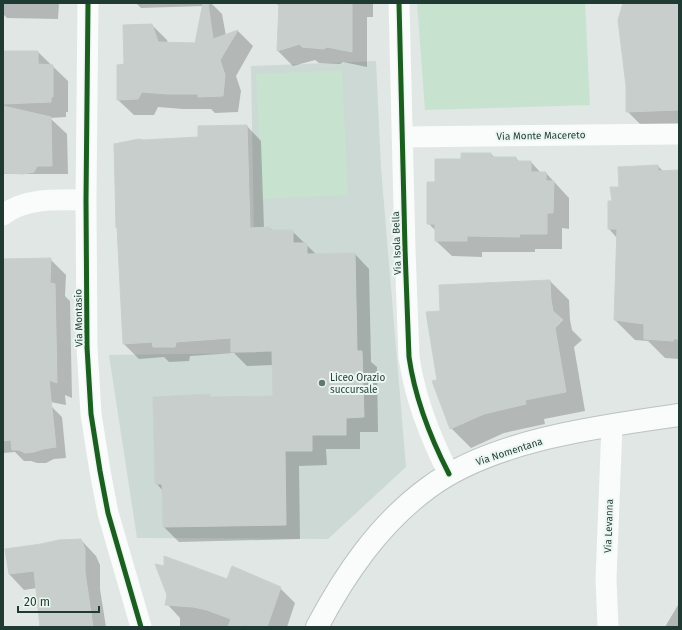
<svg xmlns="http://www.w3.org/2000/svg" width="682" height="630" viewBox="0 0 682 630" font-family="'Fira Sans',sans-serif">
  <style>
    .built { fill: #cdd9d4 }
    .green { fill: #c8e2d0 }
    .shadow { fill: #0003 }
    .building { fill: #c7cecb; stroke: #c9d0cd }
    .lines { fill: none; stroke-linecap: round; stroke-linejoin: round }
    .secondary-casing { stroke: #bac4c0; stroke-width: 24 }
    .minor { stroke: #fafbfb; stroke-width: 21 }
    .secondary { stroke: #fafbfb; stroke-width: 22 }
    .cycleway-casing { stroke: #edf7f2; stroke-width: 8 }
    .cycleway { stroke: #1b5e20; stroke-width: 5 }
    .poi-dot { fill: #627771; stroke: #edf7f2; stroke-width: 1.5 }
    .labels { text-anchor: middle; stroke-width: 4; stroke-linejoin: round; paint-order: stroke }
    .street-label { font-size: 10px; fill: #1e3a33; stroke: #edf7f2 }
    .poi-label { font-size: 10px; fill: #1e3a33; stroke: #edf7f2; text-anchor: start }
  </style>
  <rect width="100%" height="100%" fill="#e0e7e4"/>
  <!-- built -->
  <path class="built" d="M376,61L381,168L406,467L328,539L137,538L109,355L256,353L251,66Z"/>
  <!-- green -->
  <path class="green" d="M417,3H585L590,105L425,110Z
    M342,70L348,195L262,199L256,74Z"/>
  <!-- shadow -->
  <path class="shadow" d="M3,3H59L58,19L7,18L3,14Z
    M136,3H211L222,14L226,36L238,31L253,46L236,76L241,91L238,112L215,113L211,109H183L158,107L154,115H134L118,100L125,65L124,26L142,24L152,25L167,40L168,43L196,44L203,6L141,8Z
    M276,3H373V17H367V67L343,62L340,64L319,63L315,60L293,66L278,51L280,7Z
    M624,3H679V128L645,129L627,111Z
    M3,52H38L68,81V112H66V117L50,118L67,134L68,174H3Z
    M247,126L261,141L264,228H270L273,231H292L317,255L355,254L369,269L371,362L377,367L378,432H360V449H326L327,465L299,466L300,539L179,542L164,527L163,491L156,483L209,395L212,398L274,397L273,365L247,366L234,353L190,356L189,361L169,362L164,357L139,359L124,344L118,228L117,227L143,141L199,138Z
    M491,154L495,158H516L519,162H531L541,173H546L569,198V229L562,228V249H535V252H482V257L452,256L436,241V231L428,223L436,183L462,160Z
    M658,166L664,172L679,171V359L665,358L648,341L635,340L615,320L617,238L609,229L613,202L620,188L619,168Z
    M50,259L66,275L65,296L70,301L72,398L65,395L66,405L3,393V260Z
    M550,281L569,300L570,320L572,330L582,340L574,347L585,411L544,419L545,424L504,433L471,448L451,428L438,381L441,312Z
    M51,406L62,417L66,458L54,459L46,463H37L31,461H24L15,452L3,453V416Z
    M81,540L96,556L100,565V589L106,627H41L37,588L24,590L9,574L5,550Z
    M280,588L295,603L287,627H180V618L167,604Z
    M678,605L679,606V627H665Z"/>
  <!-- building -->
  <path class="building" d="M203,3H208L213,39L238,30L220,60L225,75L223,96L198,97V94H167L142,92L138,99L117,100V65L124,64L123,25L152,24L158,42L195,43Z
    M279,3H352V52L327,47L324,49L302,47L300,44L277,51Z
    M623,3H679V110L626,112V86L618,20Z
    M3,51H38V64L53,65V97H51V102L3,104Z
    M3,106L51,117L52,166H37L34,172L23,174L3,173Z
    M247,125L250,228L270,227V230H293V243H307V254L355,253L357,351H362L364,417L346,418V435H312V451H285L286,525L163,527L162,484H155L153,397L210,394V397L273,396L272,351L231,352V338L176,342L175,347H153L152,342L123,344L117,227L116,228L114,144L139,139L143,140L198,137V126Z
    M461,153H491V157H516V161H531V172H546V181H554L553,213H547V234H519L520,237L467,236V241H435V224H427V182H435V159H461Z
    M658,165V171L679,170V339H673V341L644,339V324L614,320L617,229H608V201H612L610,187H619L618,167Z
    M51,258L50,283L55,284L57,383L49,380L56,447L43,449L34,452L25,453L19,450H12L11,440L3,441V259Z
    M550,280L551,300L553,311L563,320L555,328L566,392L525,400L526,404L484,414L450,429L432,381L437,380L426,312L440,311L439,285Z
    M81,539L85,549V572L93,627H40L34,571L9,574L5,549L41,544L59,540Z
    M164,556L227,579L232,566L281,587L267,627H250L246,625L228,627L231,619L207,610L193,607L165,605L167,595L155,564L164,566Z"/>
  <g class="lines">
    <!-- secondary casing -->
    <g class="secondary-casing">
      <path id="secondary" d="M317,627C345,574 379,524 428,488C492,440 601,426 679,415"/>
    </g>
    <!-- minor -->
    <path class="minor" d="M88,3L86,200L87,347L91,414L100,471L108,513L141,627
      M399,3L405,249L409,357C415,399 430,437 449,474
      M402,137L679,134
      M3,215C26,197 59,200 86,200
      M608,627L606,579L612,425"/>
    <!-- secondary -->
    <use href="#secondary" class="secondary"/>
    <!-- cycleway casing -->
    <g class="cycleway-casing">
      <path id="cycleway" d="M88,3L86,200L87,347L91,414L100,471L108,513L141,627
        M399,3L405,249L409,357C415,399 430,437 449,474"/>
    </g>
    <!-- cycleway -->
    <use href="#cycleway" class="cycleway"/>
  </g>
  <!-- markers -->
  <circle class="poi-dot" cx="322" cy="383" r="4"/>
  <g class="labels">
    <!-- street labels -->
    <g class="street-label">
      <text transform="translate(541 135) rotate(-1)" y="4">Via Monte Macereto</text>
      <text transform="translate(396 243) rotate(-92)" y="4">Via Isola Bella</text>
      <text transform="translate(78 318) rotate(-91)" y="4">Via Montasio</text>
      <text transform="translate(509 451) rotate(-18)" y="4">Via Nomentana</text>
      <text transform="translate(608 526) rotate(-88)" y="4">Via Levanna</text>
    </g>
    <!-- poi labels -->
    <g class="poi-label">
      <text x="330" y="381">Liceo Orazio<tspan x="330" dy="12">succursale</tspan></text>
    </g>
  </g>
  <!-- border -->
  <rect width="682" height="630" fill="none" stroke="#1e3a33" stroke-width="8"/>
  <!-- scale -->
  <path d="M18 606v6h81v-6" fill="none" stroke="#1e3a33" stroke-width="2"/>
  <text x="24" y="606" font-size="12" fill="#1e3a33" stroke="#edf7f2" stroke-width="3" paint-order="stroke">20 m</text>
</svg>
